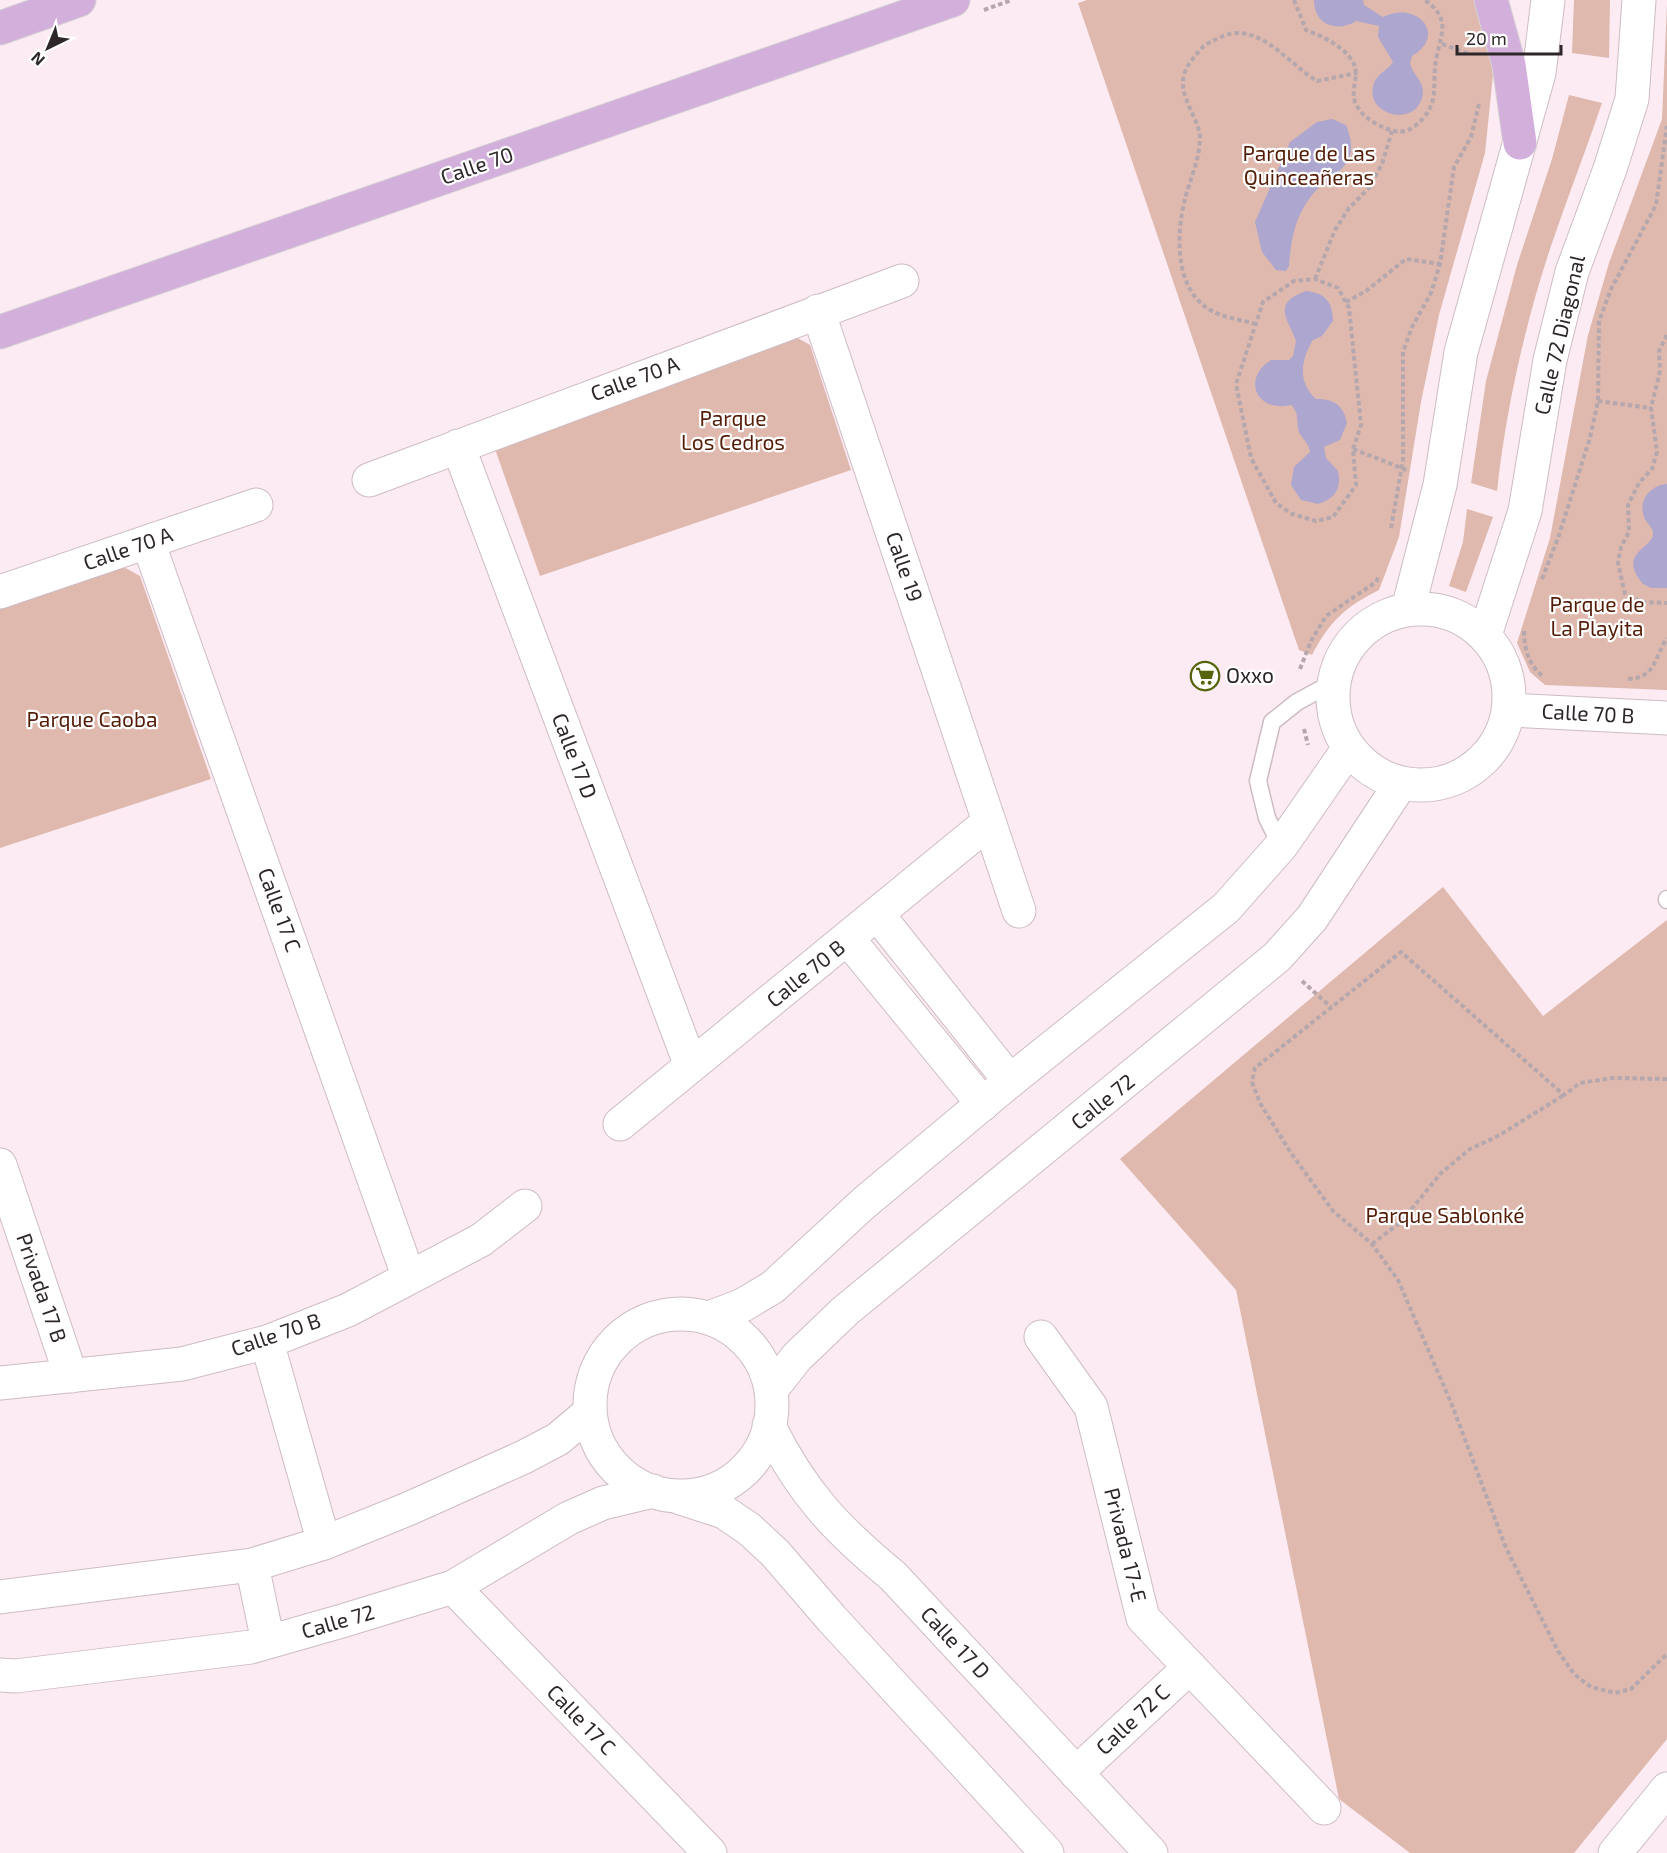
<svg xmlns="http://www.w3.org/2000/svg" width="1667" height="1853" viewBox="0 0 1667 1853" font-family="'Exo 2',sans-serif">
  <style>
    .green { fill: #dfb9ad }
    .water { fill: #ada6cf }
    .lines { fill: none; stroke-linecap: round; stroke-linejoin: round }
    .lane-casing { stroke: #cdbcc4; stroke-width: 19 }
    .street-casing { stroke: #cdbcc4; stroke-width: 35 }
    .secondary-casing { stroke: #cdbcc4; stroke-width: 35 }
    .primary-casing { stroke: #d5d4d4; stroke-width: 35 }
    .path { stroke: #b5a7ae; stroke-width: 4; stroke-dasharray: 4.5 3; stroke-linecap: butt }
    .lane { stroke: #fff; stroke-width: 16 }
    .street { stroke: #fff; stroke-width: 33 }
    .secondary { stroke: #fff; stroke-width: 33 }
    .primary { stroke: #d3afdc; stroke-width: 33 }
    .labels { text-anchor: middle; stroke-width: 4.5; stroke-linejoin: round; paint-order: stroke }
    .park-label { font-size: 21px; fill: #541d08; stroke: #fff }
    .street-label { font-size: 21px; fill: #2e272a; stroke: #fff }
    .poi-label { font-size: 21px; fill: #2e272a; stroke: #fff; text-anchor: start }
  </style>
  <rect width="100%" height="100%" fill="#fdebf4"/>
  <!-- green -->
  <path class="green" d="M1087,0H1476L1489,43L1493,75L1485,153L1439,315L1421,402L1399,537L1379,590C1345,607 1330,621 1312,655L1299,650L1078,3Z
    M1574,0H1610L1609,58L1572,53Z
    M1667,4V690L1545,685L1530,672L1517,643L1550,538L1588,335L1609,263L1662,119Z
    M1569,95L1602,103C1586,151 1567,198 1551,246C1525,324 1506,408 1497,491L1471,483L1486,381L1517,265L1552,159Z
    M787,332L810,345L851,470L540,576L496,452L505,431Z
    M1467,509L1493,517L1466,592L1449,586L1463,542Z
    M120,565L140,576L211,779L0,848V607Z
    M1443,887L1543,1016L1667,920V1739L1574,1853H1410L1339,1799L1236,1290L1120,1159Z"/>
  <!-- water -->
  <path class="water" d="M1314,0H1363L1364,5L1383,17C1417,0 1448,35 1412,56L1410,63C1412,74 1423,80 1423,92C1420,130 1362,116 1374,83C1378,73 1388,70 1393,62L1378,37L1379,26L1356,21C1337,33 1314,25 1314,0Z
    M1332,119L1346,125C1364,171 1330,170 1309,199C1294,220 1291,241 1289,266L1286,271L1276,270L1262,252L1255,222L1290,142L1317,122Z
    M1306,291C1325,293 1333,302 1333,321L1322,336L1313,340C1301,360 1297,381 1316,399C1334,398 1344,406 1347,423L1340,440L1324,447L1326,458L1338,471C1342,488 1335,499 1318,504L1301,500L1291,485L1294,467L1310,452C1309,443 1304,441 1300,434C1295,423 1301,415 1291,405C1257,413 1241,379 1271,360H1289L1293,356L1296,341C1289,320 1270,304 1306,291Z
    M1667,484V588H1651L1643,584C1616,552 1654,549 1653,533C1653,527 1646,523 1644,517C1638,501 1650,485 1667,484Z"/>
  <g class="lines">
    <!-- lane casing -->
    <g class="lane-casing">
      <path id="lane" d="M1281,846L1267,818L1258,781L1272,722L1297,702L1334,682
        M1667,900V899"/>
    </g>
    <!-- street casing -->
    <g class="street-casing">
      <path id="street" d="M818,311L1019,911
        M458,446L691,1066
        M369,480L902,281
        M148,542L409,1278
        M0,592L256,505
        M1510,710L1667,718
        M878,915L1010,1081
        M848,939L983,1104
        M620,1124L989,822
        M0,1165L71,1376
        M1041,1337L1091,1407L1143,1618L1324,1808
        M267,1342L324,1543
        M0,1383L182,1364L267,1342L348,1310L481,1240L525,1206
        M453,1587L710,1853
        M1076,1773L1190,1667
        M1615,1853L1667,1789"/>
    </g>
    <!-- secondary casing -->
    <g class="secondary-casing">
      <path id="secondary" d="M1333 697a88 88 0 1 1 176 0a88 88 0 1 1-176 0Z
        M1408,609L1440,485L1461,352L1539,73L1548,0
        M1485,635L1525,511L1550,360L1572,272L1610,169L1632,99L1639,0
        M590 1405a91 91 0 1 1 182 0a91 91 0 1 1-182 0Z
        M709,1318L743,1305L773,1287L864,1203L1010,1081L1226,908L1281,846L1349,748
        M771,1390L797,1357L845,1311L1277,957L1312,918L1401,783
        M769,1426C801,1492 837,1530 893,1576L1151,1853
        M678,1497L724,1512L749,1529L775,1553L832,1619L1047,1853
        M252,1565L268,1642
        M0,1597L252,1565L324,1543L408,1509L524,1457L558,1439L590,1412
        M0,1675L16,1676L251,1647L342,1621L453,1587L569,1518L603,1503L653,1491"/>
    </g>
    <!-- primary casing -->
    <g class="primary-casing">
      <path id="primary" d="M1491,0L1509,65L1520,143
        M0,28L79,0
        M0,332L953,0"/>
    </g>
    <!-- path -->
    <path class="path" d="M1294,0L1306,30C1323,37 1340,44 1351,59C1362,73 1350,87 1355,102C1360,115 1373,123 1385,128C1396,133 1406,133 1415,126C1443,103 1430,85 1437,55C1443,29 1449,18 1425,0
      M984,10L1012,0
      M1442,44L1470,54
      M1315,279L1335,230L1349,208L1369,188L1382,164L1392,131
      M1346,302L1366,291L1406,259L1440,264
      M1256,324C1242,320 1225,318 1212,311C1174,291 1176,234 1185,199C1190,179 1200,159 1200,137C1199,121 1184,103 1183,85C1182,70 1191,61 1200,50C1205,44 1212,41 1219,38C1257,18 1288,64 1317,81L1357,73
      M1667,335L1659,351L1660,371L1651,408L1657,452L1652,469L1639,483L1628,505L1629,532L1621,547L1618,563L1625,594L1642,602L1667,603
      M1598,401L1651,408
      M1353,449L1361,425L1349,308L1338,288L1315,279L1294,281L1263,302L1236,384L1251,458L1276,503L1292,514L1316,521L1333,517L1356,485L1353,449L1409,471
      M1391,528L1403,460V352L1412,327L1431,293L1440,264L1454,167L1471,137L1479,104
      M1542,579L1558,538L1590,438L1598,401L1599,321L1611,289L1656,205L1667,126
      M1524,631C1524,649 1529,666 1544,677
      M1300,669L1311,641L1326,616L1376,582L1379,576
      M1628,679C1656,678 1655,656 1667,638
      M1304,729L1308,745
      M1302,981L1331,1007
      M1667,1079L1613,1078L1580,1083L1564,1095L1401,952L1255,1068L1252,1082L1260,1103L1291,1153L1333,1211L1372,1244L1398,1280L1452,1405L1506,1548L1558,1651L1574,1674L1591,1687L1615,1693L1631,1689L1667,1654
      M1372,1244L1401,1222L1441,1173L1470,1149L1498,1136L1564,1095"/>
    <!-- lane -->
    <use href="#lane" class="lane"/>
    <!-- street -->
    <use href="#street" class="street"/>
    <!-- secondary -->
    <use href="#secondary" class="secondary"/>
    <!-- primary -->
    <use href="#primary" class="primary"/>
  </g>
  <!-- icons -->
  <defs>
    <g id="supermarket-ring" transform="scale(1.5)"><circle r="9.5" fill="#fff" stroke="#56650b" stroke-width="1.5"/><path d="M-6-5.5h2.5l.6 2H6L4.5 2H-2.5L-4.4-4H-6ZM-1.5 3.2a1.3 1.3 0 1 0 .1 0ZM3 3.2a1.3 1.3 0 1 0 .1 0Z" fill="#56650b"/></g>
  </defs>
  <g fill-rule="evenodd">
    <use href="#supermarket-ring" x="1205" y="676"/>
  </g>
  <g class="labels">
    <!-- park labels -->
    <g class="park-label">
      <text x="1309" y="161">Parque de Las<tspan x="1309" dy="24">Quinceañeras</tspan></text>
      <text x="733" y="426">Parque<tspan x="733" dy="24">Los Cedros</tspan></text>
      <text x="1597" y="612">Parque de<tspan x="1597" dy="24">La Playita</tspan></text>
      <text x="92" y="727">Parque Caoba</text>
      <text x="1445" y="1223">Parque Sablonké</text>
    </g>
    <!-- street labels -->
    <g class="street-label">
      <text transform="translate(477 166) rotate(-19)" y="7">Calle 70</text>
      <text transform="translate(1560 335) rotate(-77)" y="7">Calle 72 Diagonal</text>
      <text transform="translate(635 379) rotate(-20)" y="7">Calle 70 A</text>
      <text transform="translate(128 549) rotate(-19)" y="7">Calle 70 A</text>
      <text transform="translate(904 567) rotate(71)" y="7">Calle 19</text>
      <text transform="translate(1588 714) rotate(3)" y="7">Calle 70 B</text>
      <text transform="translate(574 756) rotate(69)" y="7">Calle 17 D</text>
      <text transform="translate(279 910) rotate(70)" y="7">Calle 17 C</text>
      <text transform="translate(806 974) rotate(-39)" y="7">Calle 70 B</text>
      <text transform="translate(1103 1102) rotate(-39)" y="7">Calle 72</text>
      <text transform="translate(41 1288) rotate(71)" y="7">Privada 17 B</text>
      <text transform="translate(276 1335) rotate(-19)" y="7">Calle 70 B</text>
      <text transform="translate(1125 1545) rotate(76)" y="7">Privada 17-E</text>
      <text transform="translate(338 1622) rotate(-16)" y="7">Calle 72</text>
      <text transform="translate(955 1643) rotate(47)" y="7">Calle 17 D</text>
      <text transform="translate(581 1720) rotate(46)" y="7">Calle 17 C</text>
      <text transform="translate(1133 1720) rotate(-43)" y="7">Calle 72 C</text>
    </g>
    <!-- poi labels -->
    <g class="poi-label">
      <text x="1226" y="683">Oxxo</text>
    </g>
  </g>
  <!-- north arrow -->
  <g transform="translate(48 48) rotate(223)" stroke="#ffffff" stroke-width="4.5" paint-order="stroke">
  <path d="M0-4.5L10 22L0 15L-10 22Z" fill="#2e272a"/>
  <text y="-9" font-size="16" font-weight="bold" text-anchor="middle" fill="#2e272a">N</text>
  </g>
  <!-- scale -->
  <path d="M1457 45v9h104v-9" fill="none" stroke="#2e272a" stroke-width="3"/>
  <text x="1466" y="45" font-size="18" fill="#2e272a" stroke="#ffffff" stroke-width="4.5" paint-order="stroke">20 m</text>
</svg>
